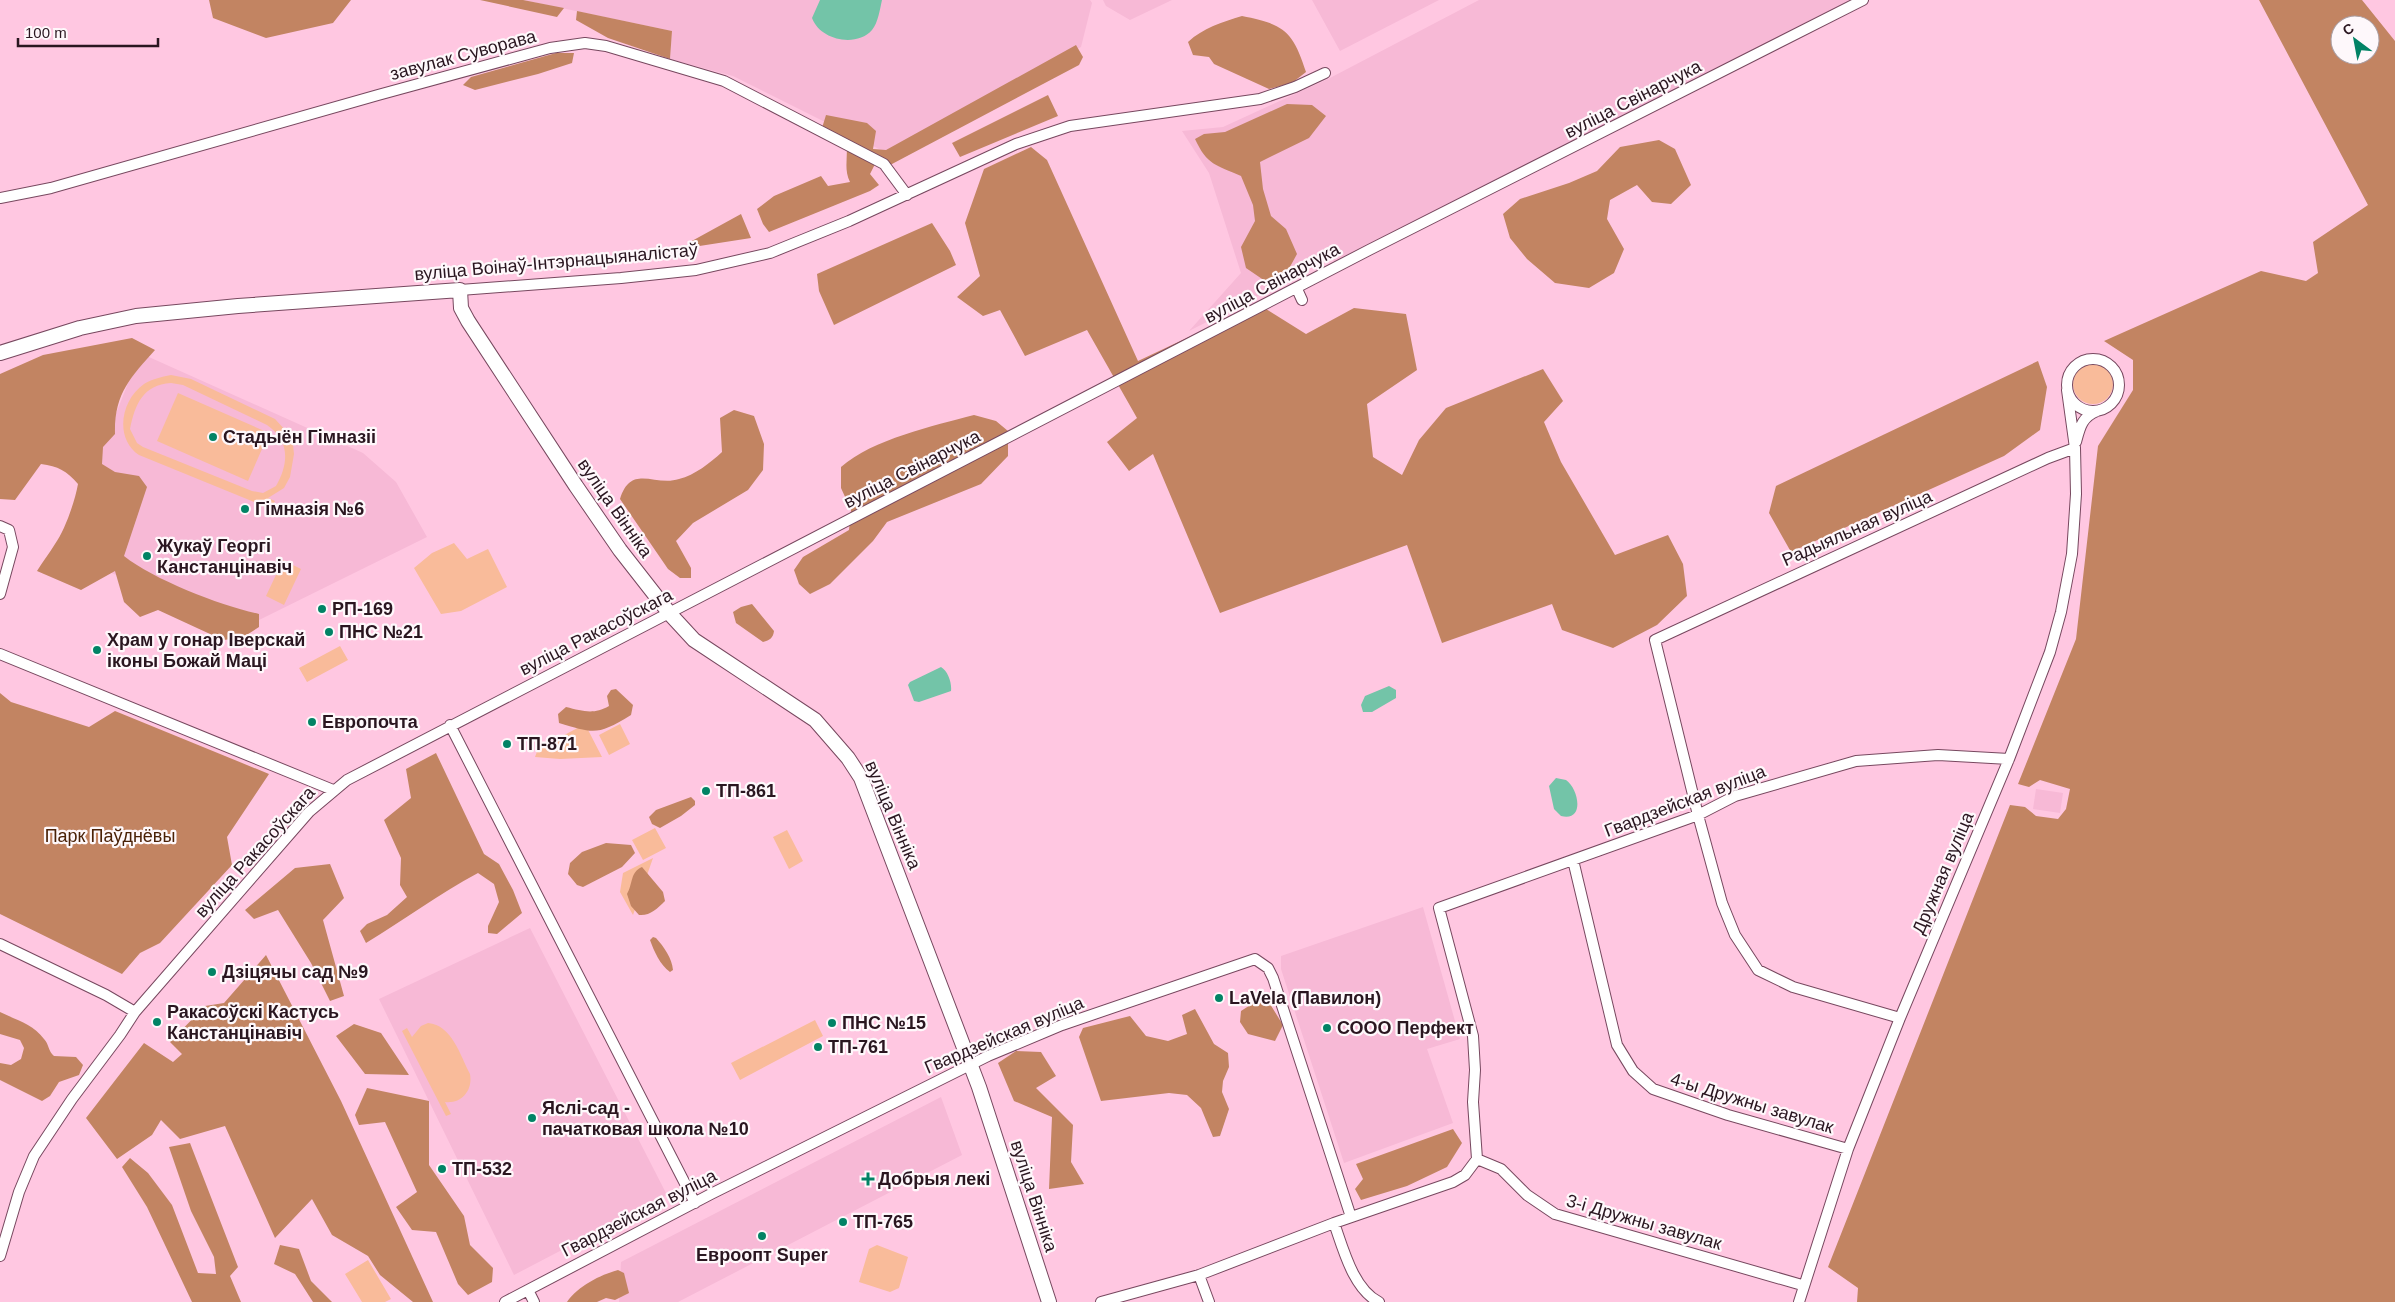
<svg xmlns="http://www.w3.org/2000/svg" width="2395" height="1302" viewBox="0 0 2395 1302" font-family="Arial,sans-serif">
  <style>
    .built { fill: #f7b9d6 }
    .green { fill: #f9bb9a; fill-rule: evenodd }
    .forest { fill: #c28462; fill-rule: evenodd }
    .water { fill: #73c4a8 }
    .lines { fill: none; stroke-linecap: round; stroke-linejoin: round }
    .street-casing { stroke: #77485f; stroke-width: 12 }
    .secondary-casing { stroke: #77485f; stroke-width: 16 }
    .street { stroke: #fff; stroke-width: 10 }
    .secondary { stroke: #fff; stroke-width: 14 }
    .poi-dot { fill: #028365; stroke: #fef8fb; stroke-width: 2 }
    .labels { text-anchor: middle; stroke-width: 4.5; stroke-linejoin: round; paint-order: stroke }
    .street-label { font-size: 18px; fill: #2a1620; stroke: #fef8fb }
    .poi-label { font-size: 18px; font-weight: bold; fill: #2a1620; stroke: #fef8fb; text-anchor: start }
    .park-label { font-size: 18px; fill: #4a2106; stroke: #fef8fb }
  </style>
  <rect width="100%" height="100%" fill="#ffc7e1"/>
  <!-- built -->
  <path class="built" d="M523,0H1090L1092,3L1081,47L885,152L733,76L670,59L672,31Z
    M1103,0H1172L1130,20L1106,6Z
    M1312,0H1439L1340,51Z
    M1479,0H1863L1338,267L1332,258L1189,331L1241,273L1209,173L1182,131L1223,127L1328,79Z
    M140,353L363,453L396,482L427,537L243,628L61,552Z
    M2036,789L2063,793L2060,813L2033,809Z
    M1423,907L1460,1039L1427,1049L1453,1123L1344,1163L1281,969V956Z
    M530,928L667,1195L514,1275L379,999Z
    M941,1097L962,1155L678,1302H619L621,1262Z"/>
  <!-- green -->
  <path class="green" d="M2073 384a20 20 0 1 1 40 0a20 20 0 1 1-40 0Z
    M171,375L191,379L275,419L287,432L293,445L294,454L290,477L284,488L268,498L275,501L271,509L139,455C114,438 121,400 144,384C152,379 161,377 171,375ZM171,383L183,385L267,425C290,441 289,463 276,486L263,493L252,491L143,447L137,443L130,429C135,404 143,385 171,383Z
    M178,393L269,433L248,481L157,441Z
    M454,543L467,559L488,549L507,587L461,611L441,614L414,568L432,553Z
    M283,560L301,569L284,605L266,596Z
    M340,646L348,660L307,682L299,668Z
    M585,724L602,757L560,759L535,757L538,749Z
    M620,724L630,744L609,755L599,735Z
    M655,828L666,848L643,860L632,840Z
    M787,830L803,861L789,869L773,837Z
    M653,858L633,915L620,892L623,873Z
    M815,1020L823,1036L740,1080L731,1063Z
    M428,1023C452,1025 460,1055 470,1074C473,1090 462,1104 445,1102L451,1114L446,1116L402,1031L407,1028L412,1037L421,1026Z
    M877,1245L908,1257L899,1288L890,1292L859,1282L869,1249Z
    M368,1260L391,1299L385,1302H362L345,1274Z"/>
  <!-- forest -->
  <path class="forest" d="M209,0H351L333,23L266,38L213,18Z
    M480,0H523L564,8L557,17Z
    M2259,0H2362L2395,41V1302H1857L1858,1288L1828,1267L2010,805L2025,807L2036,816L2058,819L2066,809L2070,789L2040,780L2029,787L2018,784L2076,639L2098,446L2133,390V360L2104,341L2261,271L2306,281L2318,273L2313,242L2368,205ZM2340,25H2370V55H2340Z
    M577,11L672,31L670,59L608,38L576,20Z
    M1242,16C1284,24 1293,31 1306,72L1292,83L1269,89L1214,64L1209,57L1193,55L1188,42C1203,28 1222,22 1242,16Z
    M1076,45L1083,57L1079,65L892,164H875L870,174L879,185L870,191L769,232L763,224L757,209L774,196L821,176L828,186L850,182C843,168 849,155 846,140L822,128L826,115L867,123L876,131L873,149L886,150Z
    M556,53H574L572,63L538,74L475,90L463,85L471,77Z
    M1048,95L1058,116L960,157L952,143Z
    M1287,104L1312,105L1326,116L1309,138L1260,162L1263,189L1271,216L1286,229L1297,254L1286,274L1268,283L1246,268L1241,247L1255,221L1253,205L1241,176C1216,165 1207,165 1195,139L1204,134L1225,132Z
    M1659,140L1675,149L1691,185L1671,204L1652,202L1637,185L1610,200L1607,219L1624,249L1614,273L1589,288L1555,283L1527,259L1510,238L1503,214L1520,199L1569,183L1597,171L1620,147Z
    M1031,147L1047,160L1138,361L1210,327L1266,309L1306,334L1354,308L1406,314L1417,370L1367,404L1373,457L1402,475L1419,440L1446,408L1543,369L1563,401L1544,422L1561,462L1615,555L1668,535L1683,564L1687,596L1657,625L1613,648L1562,630L1552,604L1442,643L1407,545L1220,613L1153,454L1129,471L1107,442L1137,418L1087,330L1025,356L1000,310L983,316L957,297L980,276L965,223L984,169Z
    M741,214L751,238L693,247L690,242Z
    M932,223L950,251L956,265L834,325L819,291L817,274Z
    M132,338L155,350C130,378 114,394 115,434L103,447L102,464L115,472L139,476L147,487L124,556C154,580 222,606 259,614V627L242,638L223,640L158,610L140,617L124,602L115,571L81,590L37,571C43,561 49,554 55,544C65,530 75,501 78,484C67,471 58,466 41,464L15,500L0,499V374L43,355Z
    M2038,361L2047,387L2040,430L2004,456L1791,552L1769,513L1776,486Z
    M734,410L754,416L764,444L763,470L748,490L693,523L676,541L691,568V578H680L668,569L620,499C631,463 655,487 679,479C695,475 710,463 722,452L720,418Z
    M974,415L996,421L1008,431V456L981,484L887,522L873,541L830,584L810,594L799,584L794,570L803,557L849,530L851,510L841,488V467C873,439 933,426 974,415Z
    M752,604L774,631C773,638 770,640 763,642L736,623L733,612L741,607Z
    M616,689L633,705L631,715C598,735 595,734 559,723L558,714L566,707C583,711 593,715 609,706L607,696L611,690Z
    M0,693L11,702L89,727L115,711L269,774L227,837L232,865L160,943L140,953L122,974L0,914Z
    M436,753L484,854L499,864L513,890L522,913L497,934L488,933V926L499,902L494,884L478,873C439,894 404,920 366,943L360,931L367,924L387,915L407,897L400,885L401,858L384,820L411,798L406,769Z
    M691,797L695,801V805L681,816L660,828L652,824L649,817L656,810Z
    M606,843L631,845L635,853L622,867L583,887L577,885L568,874L570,863L582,852Z
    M330,864L344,898L323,920L344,996L330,1001L311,963L278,910L254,919L245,910L295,868Z
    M642,867L663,892L665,901C657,909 650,916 639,915L631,906L627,894C633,884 630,872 642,867Z
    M653,937L656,938C664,947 672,958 673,970L670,972C660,965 654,951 650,940Z
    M266,955L341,1101L433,1302H413L380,1275L368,1256L332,1235L312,1199L275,1238L225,1126L180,1139L161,1120L152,1135L117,1159L86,1118L144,1043L173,1062L182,1054L170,1042L205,1006L224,1003Z
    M1258,1000L1270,1004L1283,1025L1275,1041L1248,1034L1240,1022L1241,1011Z
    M1195,1009L1214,1044L1228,1053L1229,1067L1223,1081L1222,1092L1229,1109L1220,1136L1213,1137L1201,1108L1187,1095L1169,1093L1101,1101L1079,1037L1083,1028L1130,1016L1146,1036L1168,1041L1187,1034L1182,1015Z
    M0,1012C16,1020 33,1024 44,1039C49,1044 48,1051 54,1056L76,1057L83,1065L79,1075L59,1082L50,1096L42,1101L0,1080V1063L11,1065L21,1059L24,1048L20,1040L0,1034Z
    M354,1024L381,1033L409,1075L365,1074L336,1036Z
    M1016,1051L1041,1052L1056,1076L1036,1088L1073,1125L1071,1162L1084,1184L1049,1189L1052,1117L1014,1101L998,1063Z
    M367,1088L429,1101V1165L464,1216L470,1245L493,1268L492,1282L468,1295L458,1284L436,1232L412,1230L396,1207L417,1192L385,1122L359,1125L355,1115Z
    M1453,1129L1462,1143L1447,1167L1407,1186L1361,1200L1355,1189L1363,1179L1356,1164Z
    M190,1143L238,1267L230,1276L241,1302H192L147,1207L122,1167L130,1158L148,1173L172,1205L198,1273L216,1274L214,1257L191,1211L169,1147Z
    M280,1245L299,1249L311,1281L332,1302H313L295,1274L274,1264Z
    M618,1270L624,1273L629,1293L615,1300L606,1298L597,1302H567C578,1286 600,1275 618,1270Z"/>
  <!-- water -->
  <path class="water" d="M820,0H882C880,9 878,23 872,30C856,48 820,40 812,18Z
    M941,667C948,671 952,683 951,691L919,702L914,701L908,685L910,682Z
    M1389,686L1396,690V698L1372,712H1363L1361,705L1365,696Z
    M1556,778L1566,780C1579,789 1585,822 1561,816L1554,809L1549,786Z"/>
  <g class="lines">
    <!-- street casing -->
    <g class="street-casing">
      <path id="street" d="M0,198L51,188L378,95L550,48L585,43L606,46L724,81L884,164L907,195
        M1297,289L1302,300
        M460,290L621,278L696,270L770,253L849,221L1016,144L1070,126L1260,99L1295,87L1325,73
        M2067 385a26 26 0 1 1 52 0a26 26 0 1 1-52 0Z
        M2076,442C2080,427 2082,417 2097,411
        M0,526L9,530L13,547L0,594
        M0,654L333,790
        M450,725L695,1203
        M1573,860L1617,1045L1633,1071L1653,1089L1728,1115L1848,1149
        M0,944L106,995L135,1012
        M1900,1018L1793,987L1758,970L1735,935L1722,903L1698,815L1655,640L2048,458L2075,448
        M1334,1223C1343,1248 1353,1289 1379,1302
        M0,1256L19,1192L34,1156L72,1099L120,1035L135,1012L309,812L347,780L1369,250L1863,0
        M1199,1275L1209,1302
        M1802,1285L1555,1214L1527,1195L1501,1169L1477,1159L1473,1102L1475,1070L1473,1036L1439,908L1698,815L1735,796L1856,761L1938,755L2009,759
        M528,1290L534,1302
        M505,1302L711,1194L988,1056L1062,1025L1255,959L1268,968L1273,978L1351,1217
        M1101,1302L1199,1275L1334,1223L1453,1182L1465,1175L1477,1159
        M1799,1302L1848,1149L1900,1018L2009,759L2050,652L2061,612L2072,554L2076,494L2075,448L2067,390"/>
    </g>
    <!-- secondary casing -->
    <g class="secondary-casing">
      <path id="secondary" d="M0,353L80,328L136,316L238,306L460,290L461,308L468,321L576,486L620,550L670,614L694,640L815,720L848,758L861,778L979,1087L1049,1302"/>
    </g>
    <!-- street -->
    <use href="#street" class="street"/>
    <!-- secondary -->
    <use href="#secondary" class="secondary"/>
  </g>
  <!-- markers -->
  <g class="poi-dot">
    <circle cx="213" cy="437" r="5"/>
    <circle cx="245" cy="509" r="5"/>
    <circle cx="147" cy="556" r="5"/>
    <circle cx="322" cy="609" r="5"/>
    <circle cx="329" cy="632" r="5"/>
    <circle cx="97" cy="650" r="5"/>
    <circle cx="312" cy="722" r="5"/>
    <circle cx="507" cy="744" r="5"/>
    <circle cx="706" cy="791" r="5"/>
    <circle cx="212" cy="972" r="5"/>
    <circle cx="1219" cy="998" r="5"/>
    <circle cx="157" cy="1022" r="5"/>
    <circle cx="832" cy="1023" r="5"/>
    <circle cx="1327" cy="1028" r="5"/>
    <circle cx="818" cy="1047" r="5"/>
    <circle cx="532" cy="1118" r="5"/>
    <circle cx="442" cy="1169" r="5"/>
    <path d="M865.5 1171.5h5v5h5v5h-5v5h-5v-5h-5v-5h5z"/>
    <circle cx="843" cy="1222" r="5"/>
    <circle cx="762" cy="1236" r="5"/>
  </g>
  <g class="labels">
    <!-- street labels -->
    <g class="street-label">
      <text transform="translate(463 55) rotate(-15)" y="6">завулак Суворава</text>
      <text transform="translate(1633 99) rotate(-27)" y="6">вуліца Свінарчука</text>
      <text transform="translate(556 262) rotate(-5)" y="6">вуліца Воінаў-Інтэрнацыяналістаў</text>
      <text transform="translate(1272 283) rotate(-28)" y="6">вуліца Свінарчука</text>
      <text transform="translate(912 469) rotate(-27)" y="6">вуліца Свінарчука</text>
      <text transform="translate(615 508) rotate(55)" y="6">вуліца Вінніка</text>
      <text transform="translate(1857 528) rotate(-24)" y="6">Радыяльная вуліца</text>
      <text transform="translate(596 632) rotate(-27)" y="6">вуліца Ракасоўскага</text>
      <text transform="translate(1685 801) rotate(-21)" y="6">Гвардзейская вуліца</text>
      <text transform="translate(893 815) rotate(67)" y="6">вуліца Вінніка</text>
      <text transform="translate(255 852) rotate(-48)" y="6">вуліца Ракасоўскага</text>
      <text transform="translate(1943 873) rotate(-67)" y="6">Дружная вуліца</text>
      <text transform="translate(1004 1035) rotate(-23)" y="6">Гвардзейская вуліца</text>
      <text transform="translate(1752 1103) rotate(17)" y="6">4-ы Дружны завулак</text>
      <text transform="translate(1034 1196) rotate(72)" y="6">вуліца Вінніка</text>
      <text transform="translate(639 1213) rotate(-27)" y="6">Гвардзейская вуліца</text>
      <text transform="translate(1644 1222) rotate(16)" y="6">3-і Дружны завулак</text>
    </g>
    <!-- poi labels -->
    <g class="poi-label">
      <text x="223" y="443">Стадыён Гімназіі</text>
      <text x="255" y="515">Гімназія №6</text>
      <text x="157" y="552">Жукаў Георгі<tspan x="157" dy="21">Канстанцінавіч</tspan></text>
      <text x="332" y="615">РП-169</text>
      <text x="339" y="638">ПНС №21</text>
      <text x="107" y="646">Храм у гонар Іверскай<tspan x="107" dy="21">іконы Божай Маці</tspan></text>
      <text x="322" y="728">Европочта</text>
      <text x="517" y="750">ТП-871</text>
      <text x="716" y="797">ТП-861</text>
      <text x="222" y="978">Дзіцячы сад №9</text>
      <text x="1229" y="1004">LaVela (Павилон)</text>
      <text x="167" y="1018">Ракасоўскі Кастусь<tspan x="167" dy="21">Канстанцінавіч</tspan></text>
      <text x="842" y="1029">ПНС №15</text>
      <text x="1337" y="1034">СООО Перфект</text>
      <text x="828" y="1053">ТП-761</text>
      <text x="542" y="1114">Яслі-сад -<tspan x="542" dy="21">пачатковая школа №10</tspan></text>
      <text x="452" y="1175">ТП-532</text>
      <text x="878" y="1185">Добрыя лекі</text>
      <text x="853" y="1228">ТП-765</text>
      <text x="762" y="1261" text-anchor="middle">Евроопт Super</text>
    </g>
    <!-- park labels -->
    <g class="park-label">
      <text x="110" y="842">Парк Паўднёвы</text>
    </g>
  </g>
  <!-- north arrow -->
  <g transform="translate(2355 40) rotate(328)"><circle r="24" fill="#fef8fb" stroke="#a99ea3"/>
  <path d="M0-4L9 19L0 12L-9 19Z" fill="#028365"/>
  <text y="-8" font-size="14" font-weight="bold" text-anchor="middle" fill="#2a1620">С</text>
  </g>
  <!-- scale -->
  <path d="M18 38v8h140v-8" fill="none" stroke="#2a1620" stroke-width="2.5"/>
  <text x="25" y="38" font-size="15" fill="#2a1620" stroke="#fef8fb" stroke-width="4" paint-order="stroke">100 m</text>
</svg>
